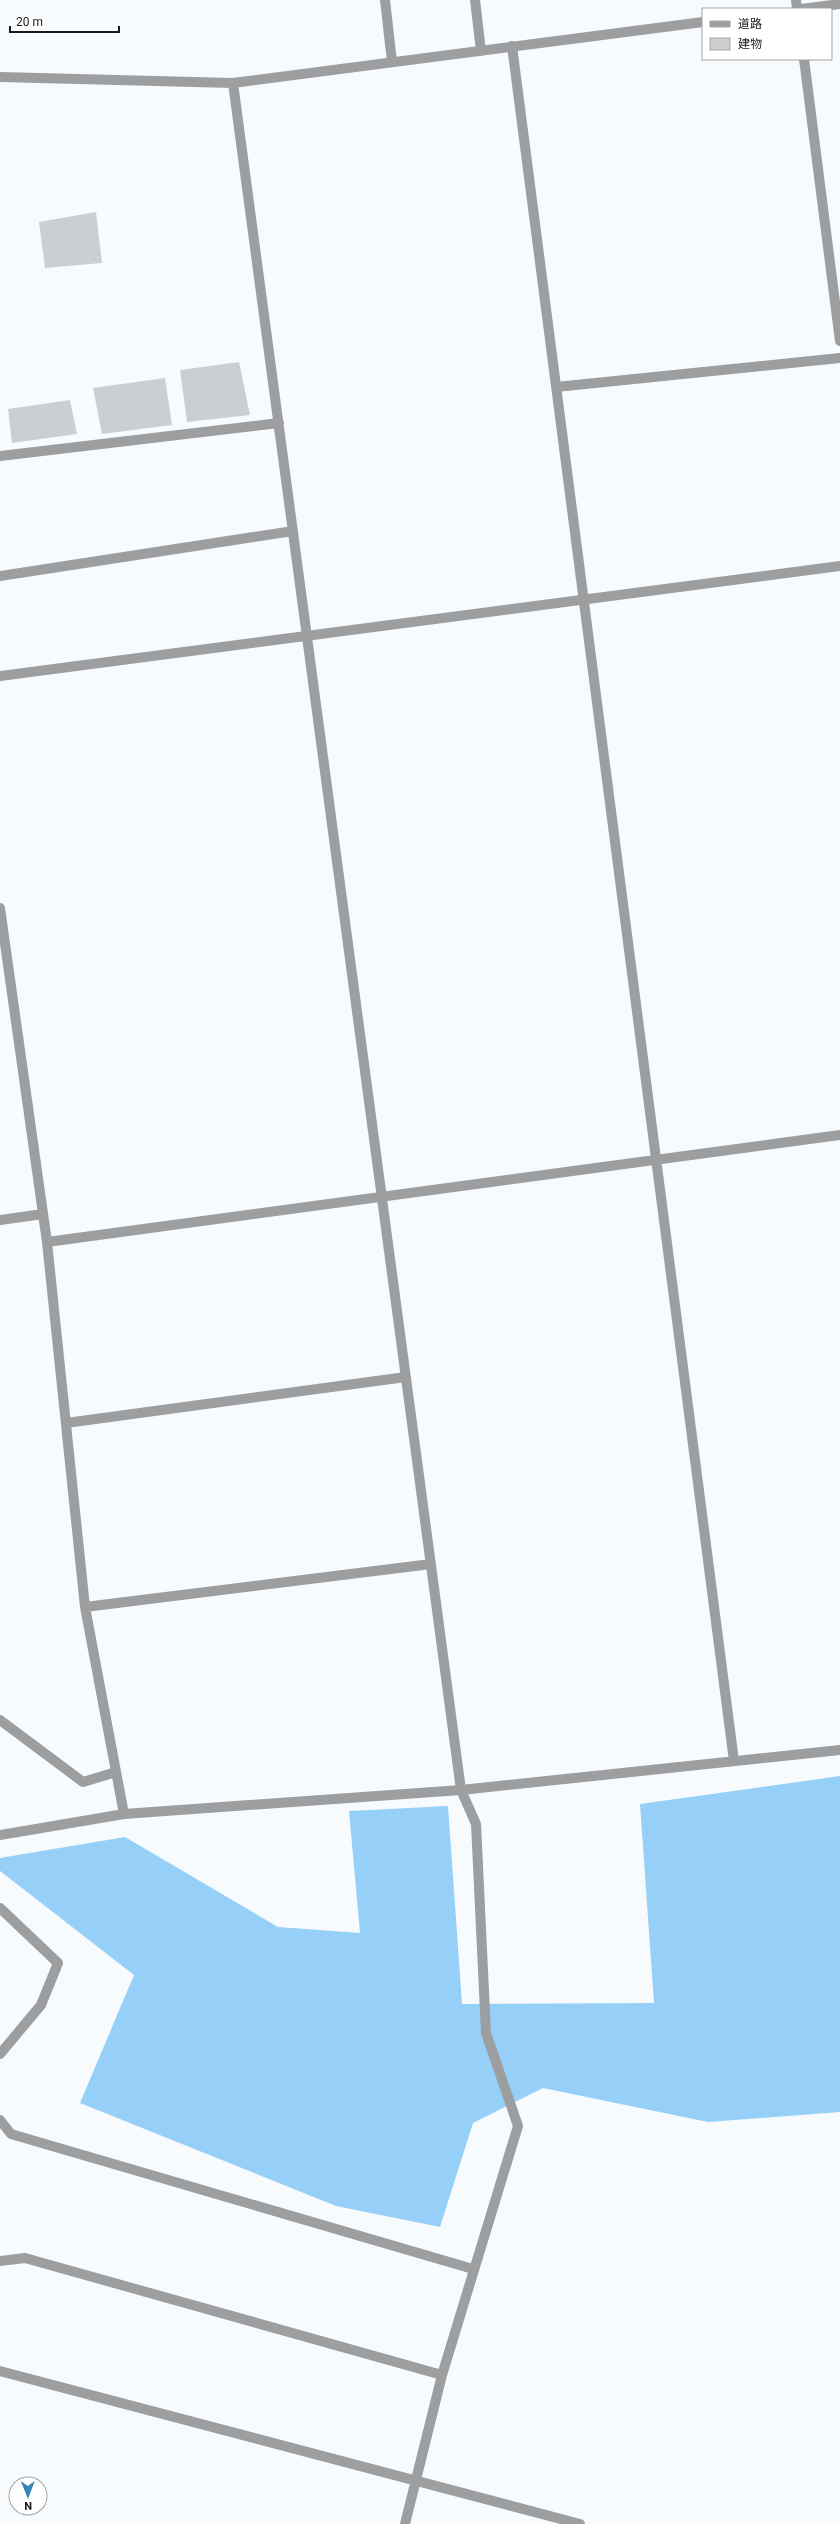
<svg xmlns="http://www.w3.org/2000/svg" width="840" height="2524" viewBox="0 0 840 2524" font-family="Roboto,'Noto Sans JP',sans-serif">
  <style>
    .forest { fill: #96d0f9 }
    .building { fill: #cbcfd2 }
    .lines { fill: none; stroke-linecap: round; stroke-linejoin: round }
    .minor { stroke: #9d9ea0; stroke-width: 10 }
  </style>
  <rect width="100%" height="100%" fill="#f7fbfe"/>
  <!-- forest -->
  <path class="forest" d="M840,1776V2112L708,2122L543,2088L473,2123L440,2227L336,2206L80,2103L134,1975L0,1871V1858L125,1837L278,1927L360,1933L349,1811L448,1806L462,2004L654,2003L640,1804Z"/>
  <!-- building -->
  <path class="building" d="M96,212L102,263L45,268L39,222Z
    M239,362L250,415L187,422L180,370Z
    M165,378L172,425L102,434L93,388Z
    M70,400L77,434L12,443L8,409Z"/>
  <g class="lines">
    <!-- minor -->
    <path class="minor" d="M385,0L392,62
      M475,0L481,51
      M796,0L797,9
      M801,9L840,4
      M512,46L734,1761
      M804,59L840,341
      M0,77L233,83L703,22
      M233,83L461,1790L476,1824L486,2033L518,2126L442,2375L405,2524
      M556,387L840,358
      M0,456L279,423
      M0,576L293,531
      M0,676L840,566
      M0,908L47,1242L85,1607L124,1814
      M0,1220L43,1214
      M47,1242L840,1135
      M66,1423L406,1377
      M85,1607L431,1564
      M0,1720L83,1782L116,1772
      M0,1835L124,1814L461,1790L840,1750
      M0,1908L58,1963L41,2005L0,2054
      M0,2120L11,2134L473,2269
      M0,2261L25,2258L442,2375
      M0,2371L580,2524"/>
  </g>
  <!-- legend -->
  <rect x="702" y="8" width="130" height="52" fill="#ffffff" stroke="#a3a3a3"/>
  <rect x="710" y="21" width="20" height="6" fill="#9d9ea0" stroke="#a3a3a3"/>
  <text x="738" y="28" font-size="12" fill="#18191a">道路</text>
  <rect x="710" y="38" width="20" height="12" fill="#cbcfd2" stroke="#a3a3a3"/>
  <text x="738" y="48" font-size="12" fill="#18191a">建物</text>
  <!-- north arrow -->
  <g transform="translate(28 2496) rotate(179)"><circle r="19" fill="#ffffff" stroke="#a3a3a3"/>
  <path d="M0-3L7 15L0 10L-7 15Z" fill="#3584b6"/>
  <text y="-6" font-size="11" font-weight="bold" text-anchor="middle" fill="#18191a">N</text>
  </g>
  <!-- scale -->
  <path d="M10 26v6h109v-6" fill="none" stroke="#18191a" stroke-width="2"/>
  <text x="16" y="26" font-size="12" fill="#18191a" stroke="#ffffff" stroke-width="3" paint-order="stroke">20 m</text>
</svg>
